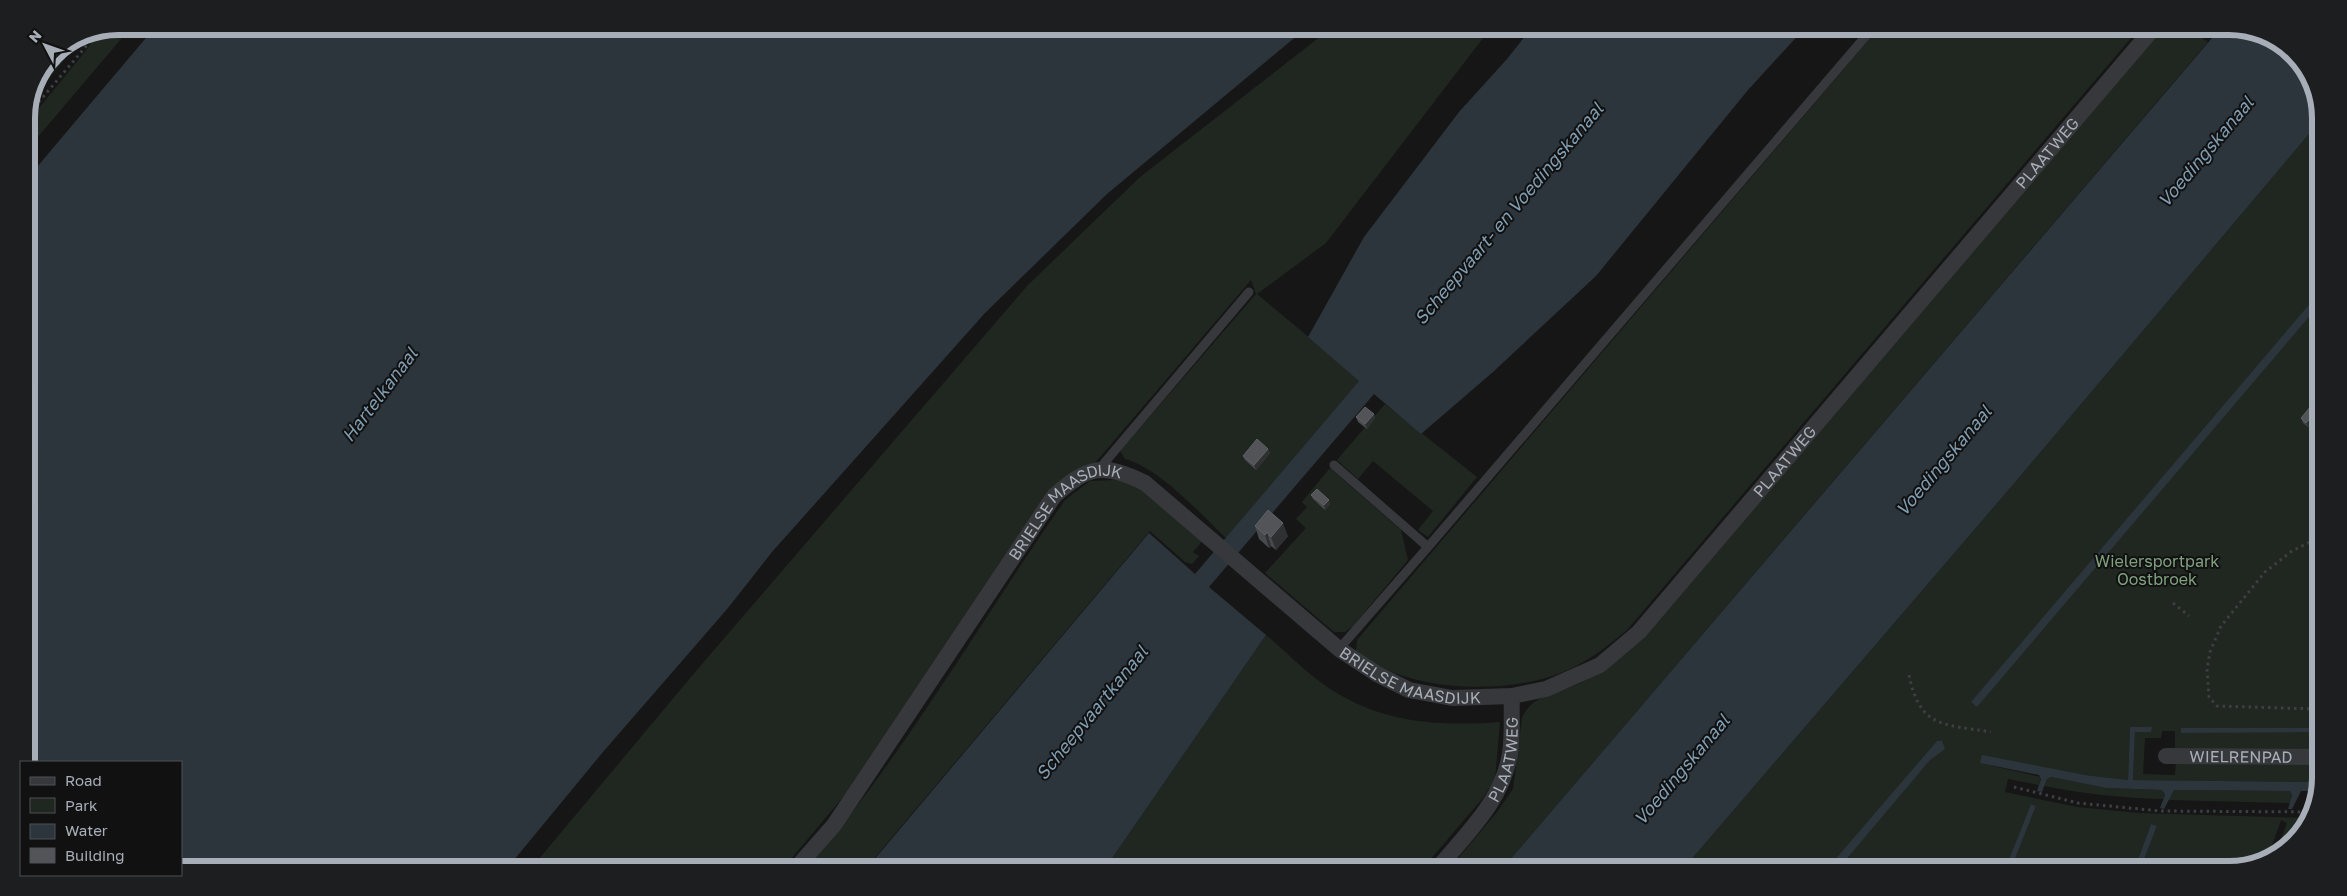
<svg xmlns="http://www.w3.org/2000/svg" width="2347" height="896" viewBox="0 0 2347 896" font-family="'Golos Text',sans-serif">
  <style>
    .green { fill: #202720 }
    .water { fill: #2c353b }
    .lines { fill: none; stroke-linecap: round; stroke-linejoin: round }
    .path { stroke: #3d3f43; stroke-width: 3; stroke-dasharray: 2.5 4; stroke-linecap: butt }
    .service { stroke: #37383c; stroke-width: 9 }
    .minor { stroke: #37383c; stroke-width: 16 }
    .wall { fill: #47494c }
    .shaded-wall { fill: #2f3032 }
    .building { fill: #525458; stroke: #5f6266 }
    .labels { text-anchor: middle; stroke-width: 4; stroke-linejoin: round; paint-order: stroke }
    .street-label { font-size: 16px; fill: #a8aeb7; stroke: #111112 }
    .park-label { font-size: 16px; fill: #80a27f; stroke: #111112 }
    .water-label { font-size: 18px; font-style: italic; fill: #809db1; stroke: #111112 }
    .rim { fill: none; stroke: #a8aeb7; stroke-width: 6 }
  </style>
  <rect width="100%" height="100%" fill="#161617"/>
  <!-- green -->
  <path class="green" d="M118,26H132L26,151V124L88,48L99,30Z
    M1330,29H1490L1326,243L1257,294L1360,380L1226,538C1200,513 1159,468 1125,459L1120,451L1256,294L1251,280L1095,463L1072,472L865,771L785,866H533L696,671L1027,286L1140,177Z
    M1877,30L2137,31L1627,630C1609,645 1591,659 1570,669C1513,696 1406,694 1356,651L1357,640Z
    M2160,31H2201L2199,36L2208,42L1503,868H1450L1497,812L1513,789L1522,718C1533,693 1559,694 1582,682C1611,666 1634,644 1658,622Z
    M83,33H86L33,98L53,53Z
    M2320,121L2316,730L2181,732H2316V752L2175,751V731H2162L2161,738H2145L2143,774L2175,775L2176,762H2316V782L2133,780L2135,731H2130L2128,780L1980,763L2041,777L2039,785L2008,779L2005,792L2077,807L2139,813L2308,818L2285,851L2275,855L2287,823L2281,820L2268,857L2230,870H2140L2157,826L2151,824L2134,870L2011,869L2036,806L2031,804L2005,869L1684,868L2017,480Z
    M1385,404L1477,477L1428,537L1418,530L1433,511L1373,461L1358,479L1337,460Z
    M1330,468L1401,530L1408,560L1353,626L1345,632H1334L1265,573L1306,528L1296,519L1307,507L1302,502Z
    M1115,480L1127,481L1139,487L1203,540L1193,552L1199,556L1192,564L1185,562L1150,531L867,867L809,866C905,753 980,622 1065,500L1090,481Z
    M1266,635C1283,649 1298,665 1315,678C1371,722 1431,727 1500,722L1495,780L1482,799L1423,868L1106,867Z
    M2051,777L2106,788L2162,790L2165,795L2163,799C2123,798 2084,794 2044,786L2047,779Z
    M2174,790L2290,791L2292,795L2290,803L2168,800Z"/>
  <!-- water -->
  <path class="water" d="M156,26L1305,29L1107,194L985,313L772,552L728,608L603,752L509,866L181,865V762H26V180Z
    M1530,30H1803L1748,90L1596,276L1493,372L1421,434L1374,394L1209,587L1266,635L1106,867H868L1149,533L1195,574L1359,381L1308,337L1364,237L1459,112L1507,59Z
    M2218,31H2259L2302,62L2321,111L2320,121L2017,480L1684,868H1503Z
    M2319,293V305L1977,707L1971,702Z
    M2130,727H2152L2151,732H2135L2133,780L2316,782V791H2301L2292,809H2288L2292,795L2290,791L2174,790L2164,809L2160,808L2165,795L2162,790L2106,788L2051,777L2047,779L2042,792L2037,791L2041,779L2039,775L1980,763L1982,755L2085,775L2128,780Z
    M2181,728H2316V732L2181,733Z
    M1937,741H1942L1945,749L1930,760L1838,869H1827Z
    M2031,804L2036,806L2011,869H2005Z
    M2151,824L2157,826L2140,870H2134Z"/>
  <g class="lines">
    <!-- path -->
    <path class="path" d="M26,117L88,44L95,31
      M2173,603L2189,616
      M1909,675C1920,729 1944,724 1991,732
      M2316,709L2217,706L2209,697L2207,669L2210,652L2221,626L2265,572L2292,551L2318,538
      M2014,787L2078,803L2161,811L2313,812"/>
    <!-- service -->
    <path class="service" d="M1334,465L1428,547L1339,649
      M1100,468L1249,292
      M1428,547L1871,30"/>
    <!-- minor -->
    <g class="minor">
      <path id="s1" d="M2166,756L2316,757"/>
      <path id="s2" d="M798,866L834,825L1054,496C1088,466 1103,462 1145,483L1339,649L1377,674L1409,690L1452,698L1512,696L1546,689L1600,665L1639,632L2151,31"/>
      <path id="s3" d="M1438,868C1467,833 1503,800 1510,753C1513,734 1511,714 1512,696"/>
    </g>
  </g>
  <!-- wall -->
  <path class="wall" d="M2317,411L2318,416L2308,427L2303,423L2301,418Z
    M1374,414L1375,418L1367,429L1358,422L1356,417Z
    M1268,449L1270,453L1256,470L1245,460L1243,456Z
    M1311,495L1330,504L1325,510L1313,499Z
    M1255,526L1288,536L1276,550L1271,546L1269,548L1259,539Z"/>
  <!-- shaded-wall -->
  <path class="shaded-wall" d="M2317,411L2318,416L2308,427L2306,423Z
    M1374,414L1375,418L1367,429L1365,424Z
    M1268,449L1270,453L1256,470L1254,465Z
    M1329,500L1330,504L1325,510L1324,505Z
    M1283,523L1288,536L1276,550L1271,537Z
    M1267,532L1271,546L1269,548L1265,535Z"/>
  <!-- building -->
  <path class="building" d="M2311,406L2317,411L2306,423L2301,418Z
    M1365,407L1374,414L1365,424L1356,417Z
    M1257,439L1268,449L1254,465L1243,456Z
    M1317,489L1329,500L1324,505L1311,495Z
    M1268,510L1283,523L1271,537L1267,532L1265,535L1255,526Z"/>
  <g class="labels">
    <!-- street labels -->
    <g class="street-label">
      <text dy="6" stroke="none"><textPath href="#s2" startOffset="1766">PLAATWEG</textPath></text>
      <text dy="6" stroke="none"><textPath href="#s2" startOffset="1361">PLAATWEG</textPath></text>
      <text dy="6" stroke="none"><textPath href="#s2" startOffset="451">BRIELSE MAASDIJK</textPath></text>
      <text dy="6" stroke="none"><textPath href="#s2" startOffset="885">BRIELSE MAASDIJK</textPath></text>
      <text dy="6" stroke="none"><textPath href="#s1" startOffset="75">WIELRENPAD</textPath></text>
      <text dy="6" stroke="none"><textPath href="#s3" startOffset="130">PLAATWEG</textPath></text>
    </g>
    <!-- park labels -->
    <g class="park-label">
      <text x="2157" y="567">Wielersportpark<tspan x="2157" dy="18">Oostbroek</tspan></text>
    </g>
    <!-- water labels -->
    <g class="water-label">
      <text transform="translate(2206 152) rotate(-50)" y="6">Voedingskanaal</text>
      <text transform="translate(1509 214) rotate(-50)" y="6">Scheepvaart- en Voedingskanaal</text>
      <text transform="translate(380 395) rotate(-53)" y="6">Hartelkanaal</text>
      <text transform="translate(1944 461) rotate(-50)" y="6">Voedingskanaal</text>
      <text transform="translate(1092 713) rotate(-51)" y="6">Scheepvaartkanaal</text>
      <text transform="translate(1682 770) rotate(-50)" y="6">Voedingskanaal</text>
    </g>
  </g>
  <!-- crop -->
  <path d="M0 0H2347V896H0ZM118 35H2229A83 83 0 0 1 2312 118V778A83 83 0 0 1 2229 861H118A83 83 0 0 1 35 778V118A83 83 0 0 1 118 35Z" fill="#1d1e1f" fill-rule="evenodd"/>
  <path class="rim" d="M118 35H2229A83 83 0 0 1 2312 118V778A83 83 0 0 1 2229 861H118A83 83 0 0 1 35 778V118A83 83 0 0 1 118 35Z"/>
  <!-- legend -->
  <rect x="20" y="761" width="162" height="115" fill="#111112" stroke="#4d5054"/>
  <rect x="30" y="777" width="25" height="8" fill="#37383c" stroke="#4d5054"/>
  <text x="65" y="786" font-size="15" fill="#a8aeb7">Road</text>
  <rect x="30" y="798" width="25" height="15" fill="#202720" stroke="#4d5054"/>
  <text x="65" y="811" font-size="15" fill="#a8aeb7">Park</text>
  <rect x="30" y="824" width="25" height="15" fill="#2c353b" stroke="#4d5054"/>
  <text x="65" y="836" font-size="15" fill="#a8aeb7">Water</text>
  <rect x="30" y="848" width="25" height="15" fill="#525458" stroke="#4d5054"/>
  <text x="65" y="861" font-size="15" fill="#a8aeb7">Building</text>
  <!-- north arrow -->
  <g transform="translate(45 45) rotate(311)" stroke="#111112" stroke-width="4" paint-order="stroke">
  <path d="M0-4L9 19L0 12L-9 19Z" fill="#a8aeb7"/>
  <text y="-8" font-size="14" font-weight="bold" text-anchor="middle" fill="#a8aeb7">N</text>
  </g>
</svg>
